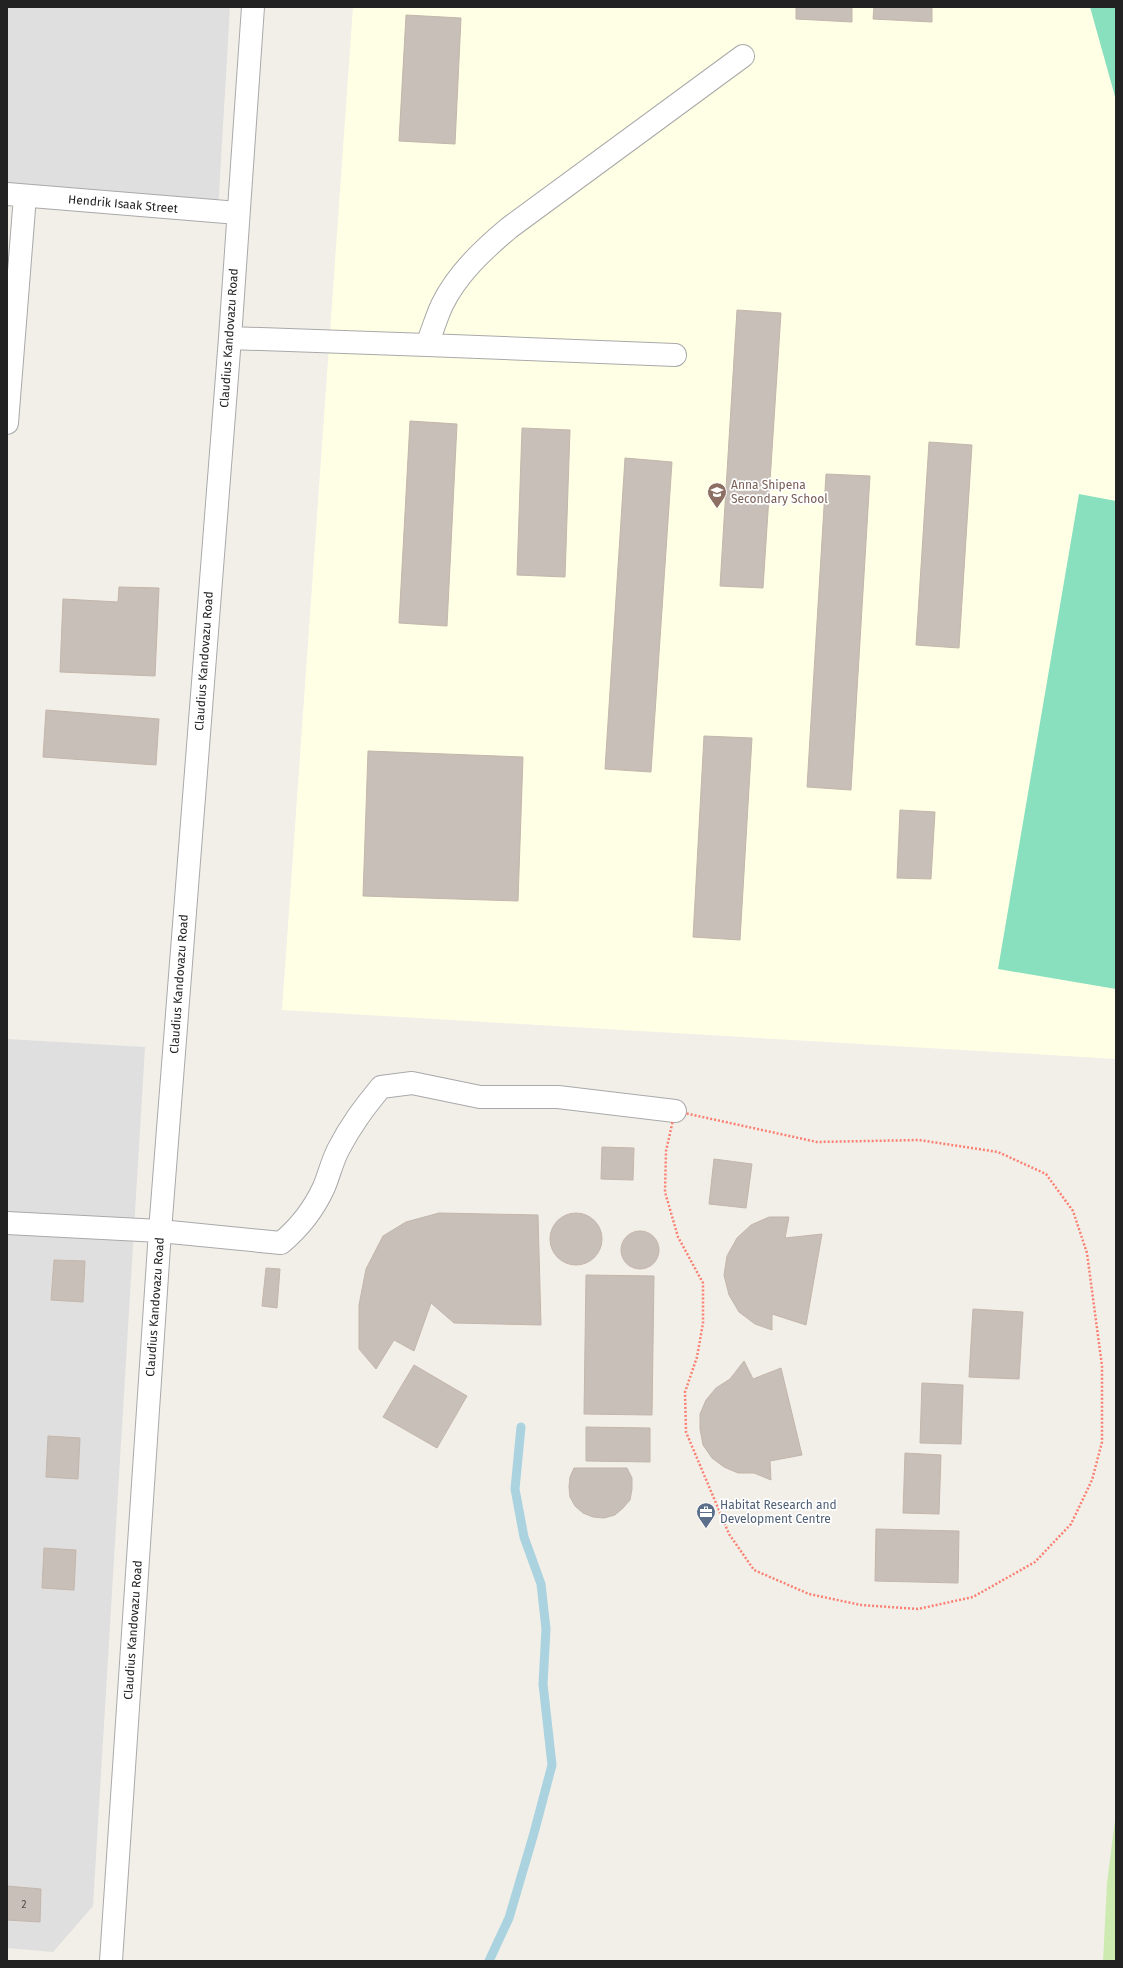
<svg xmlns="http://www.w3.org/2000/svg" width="1123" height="1968" viewBox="0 0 1123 1968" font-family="'Fira Sans',sans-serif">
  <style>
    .residential { fill: #e0dfdf }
    .education { fill: #ffffe5 }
    .grass { fill: #cdebb0 }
    .pitch { fill: #88e0be }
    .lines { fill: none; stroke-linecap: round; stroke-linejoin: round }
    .stream { stroke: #aad3df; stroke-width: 9 }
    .building { fill: #c7bfb8; stroke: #c4b6ab }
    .minor-casing { stroke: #a9a9a9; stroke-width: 24 }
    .path { stroke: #fa8072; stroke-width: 2.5; stroke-dasharray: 2 2; stroke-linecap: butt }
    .minor { stroke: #fff; stroke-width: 22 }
    .labels { text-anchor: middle; stroke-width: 3.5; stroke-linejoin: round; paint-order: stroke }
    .number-label { font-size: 10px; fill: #4b4948 }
    .street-label { font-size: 12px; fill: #222; stroke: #fff }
    .education-label { font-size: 12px; fill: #785e54; stroke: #fff; text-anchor: start }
    .service-label { font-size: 12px; fill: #4e5e75; stroke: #fff; text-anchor: start }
  </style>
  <rect width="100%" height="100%" fill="#f2efe9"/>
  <!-- residential -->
  <path class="residential" d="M7,7H230L218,211L7,195Z
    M7,1039L145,1047L93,1906L53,1952L7,1948Z"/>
  <!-- education -->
  <path class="education" d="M353,7H1116V1059L282,1010Z"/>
  <!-- grass -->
  <path class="grass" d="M1116,1812V1961H1103L1107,1883Z"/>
  <!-- pitch -->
  <path class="pitch" d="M1090,7H1116V100Z
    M1079,494L1116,501V989L998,969Z"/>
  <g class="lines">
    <!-- stream -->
    <path class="stream" d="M489,1961L509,1918L534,1833L552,1765L543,1684L546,1629L541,1584L524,1537L515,1489L521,1427"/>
  </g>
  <!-- building -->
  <path class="building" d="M796,7H852V22L796,19Z
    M874,7H932V22L873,19Z
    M406,15L461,18L455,144L399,141Z
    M737,310L781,313L763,588L720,586Z
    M410,421L457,424L447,626L399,623Z
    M522,428L570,430L565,577L517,575Z
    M929,442L972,445L959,648L916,645Z
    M625,458L672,462L651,772L605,769Z
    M826,474L870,476L851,790L807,787Z
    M119,587L159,588L155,676L60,672L63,599L118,602Z
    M46,710L159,719L156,765L43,757Z
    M704,736L752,738L740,940L693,937Z
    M368,751L523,757L518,901L363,896Z
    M900,810L935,812L931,879L897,878Z
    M602,1147L634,1148L633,1180L601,1179Z
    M714,1159L752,1164L746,1208L709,1204Z
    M439,1213L538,1215L541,1325L454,1323L431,1303L414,1351L394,1340L376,1369L359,1349V1305L366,1269L383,1236L406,1222Z
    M550 1239a26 26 0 1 1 52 0a26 26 0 1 1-52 0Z
    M769,1217H789L785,1238L822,1234L806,1325L772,1314V1330L755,1324L739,1312L729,1295L724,1275L727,1256L737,1238L751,1225Z
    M621 1250a19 19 0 1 1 38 0a19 19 0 1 1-38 0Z
    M54,1260L85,1261L83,1302L51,1300Z
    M266,1268L280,1269L277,1308L262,1306Z
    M586,1275L654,1276L652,1415L584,1414Z
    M973,1309L1023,1312L1019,1379L969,1377Z
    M744,1361L753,1379L781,1368L802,1455L770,1461L771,1480L754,1473H738L724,1467L712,1458L703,1445L700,1429V1414L706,1400L716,1388L730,1379Z
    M414,1365L467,1396L437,1448L383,1417Z
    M922,1383L963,1385L961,1444L920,1443Z
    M586,1427L650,1428V1462L586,1461Z
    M48,1436L80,1438L78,1479L46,1477Z
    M905,1453L941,1455L939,1514L903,1513Z
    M574,1468H627L632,1478V1489L630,1500L623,1508L615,1515L604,1518L593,1517L583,1513L575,1506L570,1497L569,1487L570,1477Z
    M876,1529L959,1531L958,1583L875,1581Z
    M44,1548L76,1550L74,1590L42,1588Z
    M7,1886L41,1889L40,1922L7,1920Z"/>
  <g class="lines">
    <!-- minor casing -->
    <g class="minor-casing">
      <path id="minor" d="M7,194L238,213
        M230,338L427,345C432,332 436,318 442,305C457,274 483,250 509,228L743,56
        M427,345L675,355
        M7,423L25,196
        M7,1223L160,1231L281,1243C299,1228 314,1209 324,1187C329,1175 332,1162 338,1150C351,1125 363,1109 381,1087L412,1083L480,1097H558L675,1111
        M111,1961L160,1231L230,338L253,7"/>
    </g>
    <!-- path -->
    <path class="path" d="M675,1111L817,1142L919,1140L998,1152L1046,1174L1073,1211L1087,1253L1102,1366V1442L1092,1480L1071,1524L1035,1562L973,1597L918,1609L861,1605L809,1594L754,1570L729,1534L686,1432L685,1392L697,1357L703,1323V1283L678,1237L665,1192L666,1151Z"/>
    <!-- minor -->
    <use href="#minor" class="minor"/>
  </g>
  <!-- icons -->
  <defs>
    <g id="school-pin" transform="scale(1)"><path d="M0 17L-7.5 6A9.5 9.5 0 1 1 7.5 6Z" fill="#8d6e63" stroke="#fff"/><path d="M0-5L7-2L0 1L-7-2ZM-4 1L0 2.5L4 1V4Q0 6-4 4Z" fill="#fff"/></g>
    <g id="office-pin" transform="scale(1)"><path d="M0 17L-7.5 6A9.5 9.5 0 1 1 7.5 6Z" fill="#5c6f8a" stroke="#fff"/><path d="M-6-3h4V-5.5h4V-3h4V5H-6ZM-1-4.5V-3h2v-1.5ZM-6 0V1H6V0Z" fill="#fff"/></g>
  </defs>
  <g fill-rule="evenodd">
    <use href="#school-pin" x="717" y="492"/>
    <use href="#office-pin" x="706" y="1512"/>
  </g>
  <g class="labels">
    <!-- number labels -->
    <g class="number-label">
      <text x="24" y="1908">2</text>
    </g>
    <!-- street labels -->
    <g class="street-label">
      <text transform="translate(123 204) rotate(5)" y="4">Hendrik Isaak Street</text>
      <text transform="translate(229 338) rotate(-86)" y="4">Claudius Kandovazu Road</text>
      <text transform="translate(204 661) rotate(-86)" y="4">Claudius Kandovazu Road</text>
      <text transform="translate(179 984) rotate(-86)" y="4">Claudius Kandovazu Road</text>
      <text transform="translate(155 1307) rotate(-86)" y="4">Claudius Kandovazu Road</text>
      <text transform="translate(133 1630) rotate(-86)" y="4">Claudius Kandovazu Road</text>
    </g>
    <!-- education labels -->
    <g class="education-label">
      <text x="731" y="489">Anna Shipena<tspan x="731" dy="14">Secondary School</tspan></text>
    </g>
    <!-- service labels -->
    <g class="service-label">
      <text x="720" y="1509">Habitat Research and<tspan x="720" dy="14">Development Centre</tspan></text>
    </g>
  </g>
  <!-- border -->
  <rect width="1123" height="1968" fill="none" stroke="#222222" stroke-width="16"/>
</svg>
